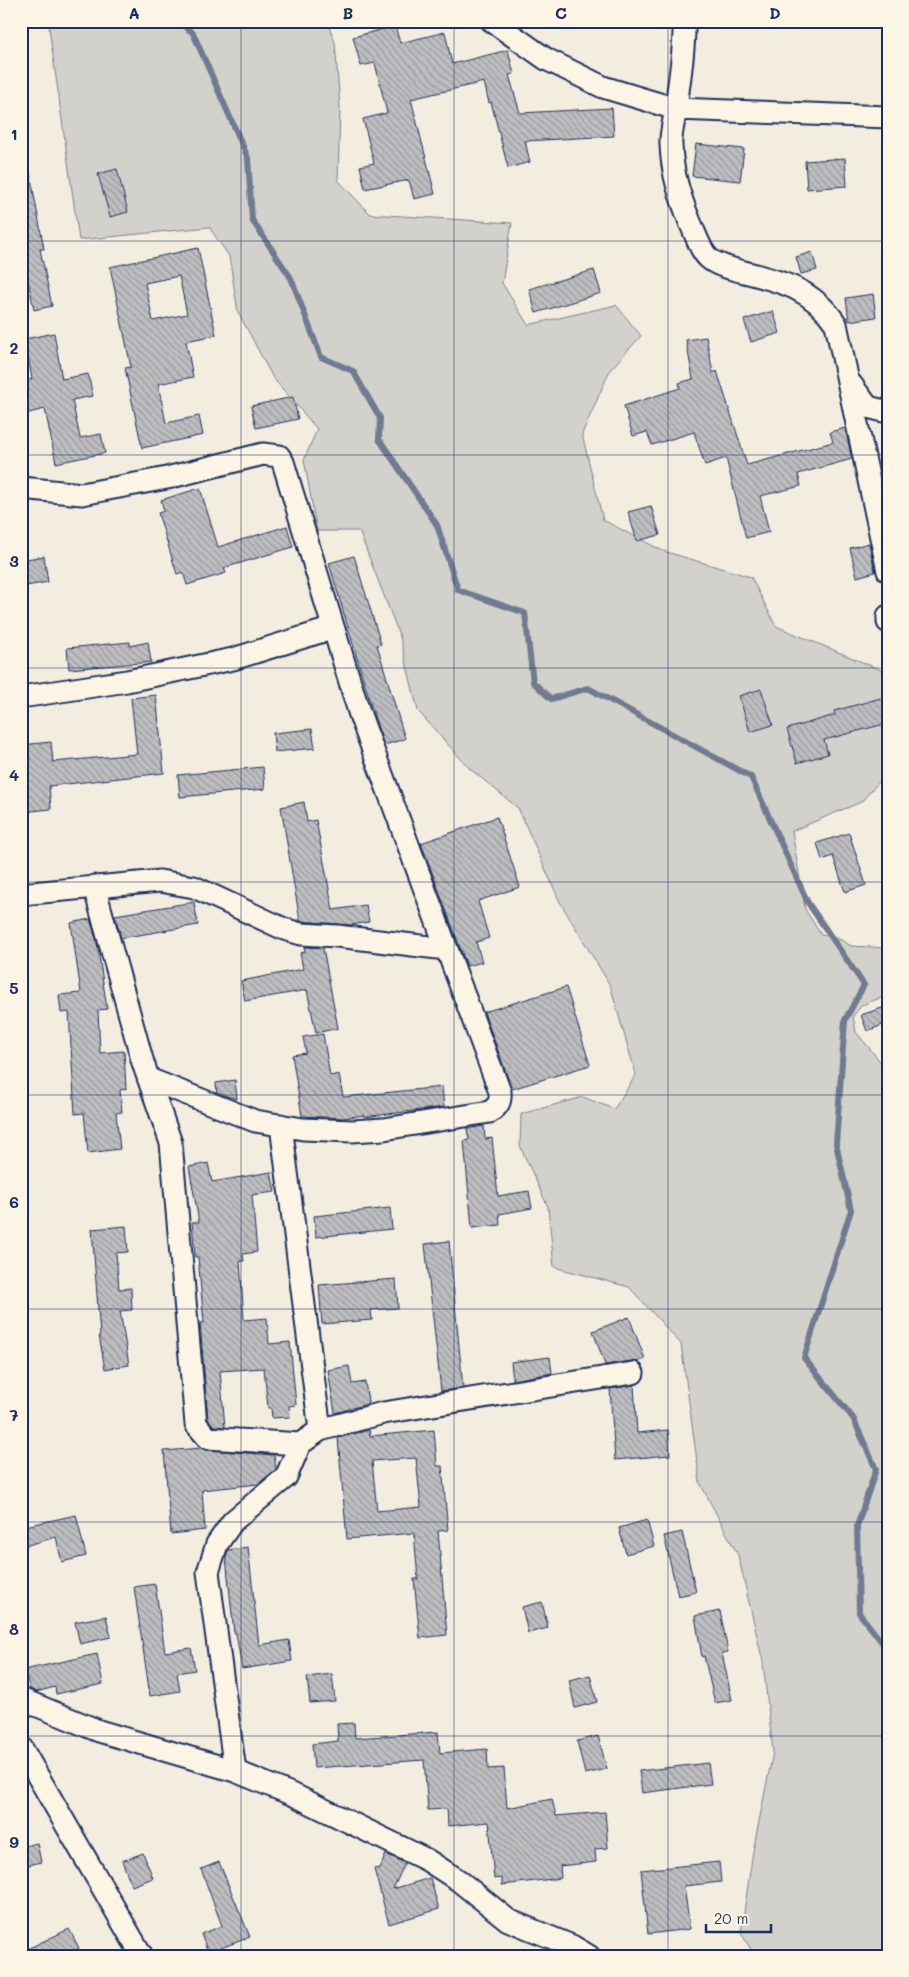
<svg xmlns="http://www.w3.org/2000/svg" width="909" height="1977" viewBox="0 0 909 1977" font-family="Mali,sans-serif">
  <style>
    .grass { fill: #d3d1cc; stroke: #778095 }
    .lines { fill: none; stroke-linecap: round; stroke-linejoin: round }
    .stream { stroke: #707a91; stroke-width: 6 }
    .building { fill: url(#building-back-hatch); stroke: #1b2f5e; fill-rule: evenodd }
    .minor-casing { stroke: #1b2f5e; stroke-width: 25 }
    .minor { stroke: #fcf5e5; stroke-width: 21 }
    .grid { fill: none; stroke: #1b2f5e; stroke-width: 1; stroke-opacity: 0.55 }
    .neatline { fill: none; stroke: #1b2f5e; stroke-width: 2 }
    .grid-label { font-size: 16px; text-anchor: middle; font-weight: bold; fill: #1b2f5e }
  </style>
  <defs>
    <pattern id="building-back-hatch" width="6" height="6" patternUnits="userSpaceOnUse" patternTransform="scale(1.25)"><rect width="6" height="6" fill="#bebec0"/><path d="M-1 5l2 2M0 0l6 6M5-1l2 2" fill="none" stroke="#9a9b9f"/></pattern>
  </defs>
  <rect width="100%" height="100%" fill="#f3ede0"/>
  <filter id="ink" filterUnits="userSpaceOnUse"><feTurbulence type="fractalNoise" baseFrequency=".02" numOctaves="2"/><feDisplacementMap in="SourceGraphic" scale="10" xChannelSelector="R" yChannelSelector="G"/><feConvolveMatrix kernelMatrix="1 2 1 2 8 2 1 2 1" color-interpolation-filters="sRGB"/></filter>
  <g filter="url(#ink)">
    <!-- grass -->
    <path class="grass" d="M48,21H327L335,42L340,107L338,180L370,214L512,223L502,283L528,325L616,305L641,336L610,370L582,434L603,520L663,551L751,577L776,626L881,670L888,685V772L861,802L792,831L805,909L821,935L836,937L851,946L888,948V995L862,1005L853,1016L856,1032L883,1065L888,1073V1956H755L741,1933L753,1851L773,1752L763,1662L738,1555L700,1483L681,1344L629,1287L554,1267L548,1207L520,1146L521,1114L583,1097L614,1109L636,1075L610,985L560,902L518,808L469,768L418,711L400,637L359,531H317L304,460L317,429L273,378L238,312L229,256L209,227L79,240Z"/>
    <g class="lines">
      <!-- stream -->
      <path class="stream" d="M178,21L193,33L248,158L252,220L291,278L321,357L353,371L380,418L379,439L437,525L458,590L525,613L533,682L551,699L588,688L751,777L808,903L864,985L845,1020L836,1144L851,1210L804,1358L853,1418L876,1469L857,1526L859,1613L888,1650"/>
    </g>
    <!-- building -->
    <path class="building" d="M395,26L400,43L445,32L452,64L508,50L514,74L509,75L520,113L612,108L614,136L525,141L530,162L508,168L491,102L489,103L484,82L411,99L435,194L414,199L409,180L365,189L360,166L374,163L363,119L387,113L375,63L361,66L353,37Z
      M696,144L744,149L740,181L692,176Z
      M845,158L847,186L807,189L805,161Z
      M117,169L128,212L110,217L98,174Z
      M30,173L44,249H40L52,306L34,310L21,246V174Z
      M198,248L216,335L186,341L193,377L158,384L166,423L199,416L203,435L142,448L125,368L131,367L110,267ZM179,276L187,314L153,321L145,283Z
      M812,252L817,270L801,274L796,257Z
      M594,270L601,293L536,313L529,289Z
      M873,294L876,317L849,321L846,298Z
      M773,311L780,333L751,342L744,320Z
      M54,333L62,379L88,374L93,396L72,400L80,438L101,434L105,453L56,463L45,409L21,415V382L32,379L25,339Z
      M706,337L713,373L717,371L747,465L833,442L830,432L845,428L852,459L798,474L801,486L760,496L769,532L746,538L726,458L705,465L694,432L652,445L647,432L633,436L624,406L680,388L679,383L693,379L686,340Z
      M293,397L298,419L256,428L251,406Z
      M200,488L218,547L287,526L293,547L224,568L226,573L187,585L183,572L177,574L158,513L164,511L161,500Z
      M651,506L660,535L637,541L628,512Z
      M869,543L875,572L857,577L850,548Z
      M44,556L48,582L21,587V560Z
      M354,556L381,644L377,645L405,739L384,745L376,722L329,563Z
      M130,642V646L148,642L151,662L69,669L67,648Z
      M761,689L773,725L750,732L739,696Z
      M156,695L164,773L49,786L51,809L21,812V745L51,742L53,762L137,754L131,698Z
      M888,696V723L824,740L828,754L797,763L787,729L835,715L834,711Z
      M312,729L315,748L275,752L273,733Z
      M263,767L265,789L180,797L178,775Z
      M304,802L307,822L316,820L333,910L366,905L369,922L351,925L300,921L281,807Z
      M497,817L520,887L478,901L489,938L476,942L482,962L467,966L421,843Z
      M849,833L866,885L845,892L833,856L822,860L817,843Z
      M194,902L198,925L121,938L115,915Z
      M90,919L97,942L107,1009L98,1010L100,1053L124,1051L126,1089L120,1090L122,1112L116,1113L120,1149L88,1153L84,1113L75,1114L69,1012L61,1013L59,995L81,993L71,923Z
      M304,947L323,948L338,1028L316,1033L307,990L245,1001L241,981L303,969L300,953L305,952Z
      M566,987L590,1065L512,1089L484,1012Z
      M888,1006V1023L867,1031L861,1015Z
      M323,1034L330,1076L339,1074L343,1097L442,1087L444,1107L364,1117V1115L344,1118L302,1116L292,1055L306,1053L303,1037Z
      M235,1080L237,1099L217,1093L216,1083Z
      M484,1126L485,1139L492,1138L498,1196L529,1191L532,1208L499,1214L500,1225L472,1228L464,1141L469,1140L467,1129Z
      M208,1163L212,1182L271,1172L275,1192L252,1195L257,1252L243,1254L244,1261H240L244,1320L267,1318L269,1344L290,1342L296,1405L289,1406L290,1417L272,1418L271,1408H268L264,1368L220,1371L225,1427L214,1426L208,1419L200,1323H204L198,1257H195L192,1222H199L189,1167Z
      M390,1208L392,1229L316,1237L314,1216Z
      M126,1226L128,1252L116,1253L119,1289L131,1288L132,1310L120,1311L129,1365L105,1369L99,1335H100L92,1229Z
      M449,1241L463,1388L441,1391L425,1244Z
      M396,1279L398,1308L371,1310L372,1320L322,1324L319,1285Z
      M629,1317L645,1359L638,1362L631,1361L605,1365L593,1331Z
      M550,1357L552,1373L513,1380L511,1362Z
      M349,1366L352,1384L365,1382L368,1401L367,1404L335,1413L328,1370Z
      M634,1385L637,1433L668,1430L670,1455L615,1460L610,1389Z
      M369,1430L370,1436L434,1430L437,1466H442L448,1530L438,1531L447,1635L420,1638L414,1579H418L414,1533L347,1539L338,1438ZM416,1458L421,1507L377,1511L372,1461Z
      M201,1448L207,1450L274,1455L276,1469L258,1484L202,1490L205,1530L171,1534L164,1451Z
      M76,1515L86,1556L62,1562L56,1537L21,1547V1527Z
      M647,1520L654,1546L626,1554L619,1528Z
      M682,1532L696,1592L678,1596L664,1536Z
      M248,1547L259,1645L289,1640L292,1661L242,1669L236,1633H234L226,1558L228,1550Z
      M155,1584L165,1652L191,1648L195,1670L177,1673L180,1691L150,1696L134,1587Z
      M542,1602L548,1628L528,1633L522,1607Z
      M720,1611L728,1652L722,1653L732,1700L715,1703L704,1656L702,1657L695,1616Z
      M106,1616L111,1637L80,1644L75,1622Z
      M97,1654L103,1684L56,1694L55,1687L36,1692L30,1689L24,1670Z
      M332,1674L335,1701L310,1703L307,1677Z
      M590,1675L597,1702L575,1708L569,1680Z
      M354,1723L355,1738L438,1732L440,1753L487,1749L488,1769L504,1768L507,1808L552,1799L556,1816L605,1812L608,1848L595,1849L596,1862L560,1866L561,1878L502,1885V1878L494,1879L489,1822L448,1826L447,1809L428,1810L424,1760L314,1768L312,1744L338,1741L337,1724Z
      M598,1736L607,1769L585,1774L577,1741Z
      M708,1763L711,1784L642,1793L639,1771Z
      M37,1843L41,1862L21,1867V1847Z
      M143,1853L153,1878L132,1886L122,1861Z
      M386,1854L405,1863L393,1889L430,1878L439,1909L389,1924L374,1869L380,1868Z
      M219,1862L250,1937L208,1953L201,1934L222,1926L201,1869Z
      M719,1862L721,1882L684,1886L690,1929L648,1934L641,1870Z
      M69,1929L79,1948L64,1956H21V1952Z"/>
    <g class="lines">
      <!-- minor casing -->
      <g class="minor-casing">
        <path id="minor" d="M492,21L546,59L603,87L676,109L888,117
          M684,21C685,47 679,86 675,112C674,123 670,135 671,145C672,173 680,197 690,222C705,257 702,261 740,271C780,281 812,288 836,324L888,571
          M851,384L868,407L888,412
          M21,488L82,494L167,478L263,454L279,456L283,462L360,715L500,1092C501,1102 498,1106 490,1112L384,1129L352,1131L303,1129L255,1121L149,1079
          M888,616V622
          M21,697L127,681L233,659L333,628
          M94,886L143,1063L171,1143L196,1424L208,1438L300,1444
          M21,894L160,881L194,887L284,929L301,934L337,936L446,949
          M281,1125L320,1430
          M21,1699L99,1731L235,1771L296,1796L427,1860L458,1880L508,1920L572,1946L589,1956
          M21,1747L142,1956
          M235,1771L208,1572L217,1544L233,1521L286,1477L300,1444L320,1430L383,1413L633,1373"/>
      </g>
      <!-- minor -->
      <use href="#minor" class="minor"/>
    </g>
  </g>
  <!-- grid -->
  <path class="grid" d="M241,21V1956M454,21V1956M668,21V1956M21,241H888M21,455H888M21,668H888M21,882H888M21,1095H888M21,1309H888M21,1522H888M21,1736H888"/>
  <!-- margin -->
  <rect width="909" height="1977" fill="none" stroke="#fcf5e5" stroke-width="55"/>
  <!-- scale -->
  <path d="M706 1924v8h65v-8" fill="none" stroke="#1b2f5e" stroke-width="2.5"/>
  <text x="714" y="1924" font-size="15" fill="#1b2f5e" stroke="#fcf5e5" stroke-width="4" paint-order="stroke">20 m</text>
  <rect x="28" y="28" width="854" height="1922" class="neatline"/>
  <g class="grid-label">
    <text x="134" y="19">A</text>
    <text x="348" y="19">B</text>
    <text x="561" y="19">C</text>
    <text x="775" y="19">D</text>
    <text x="14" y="140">1</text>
    <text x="14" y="354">2</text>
    <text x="14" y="567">3</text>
    <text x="14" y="781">4</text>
    <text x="14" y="994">5</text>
    <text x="14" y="1208">6</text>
    <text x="14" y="1421">7</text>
    <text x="14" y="1635">8</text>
    <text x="14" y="1848">9</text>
  </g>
</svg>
